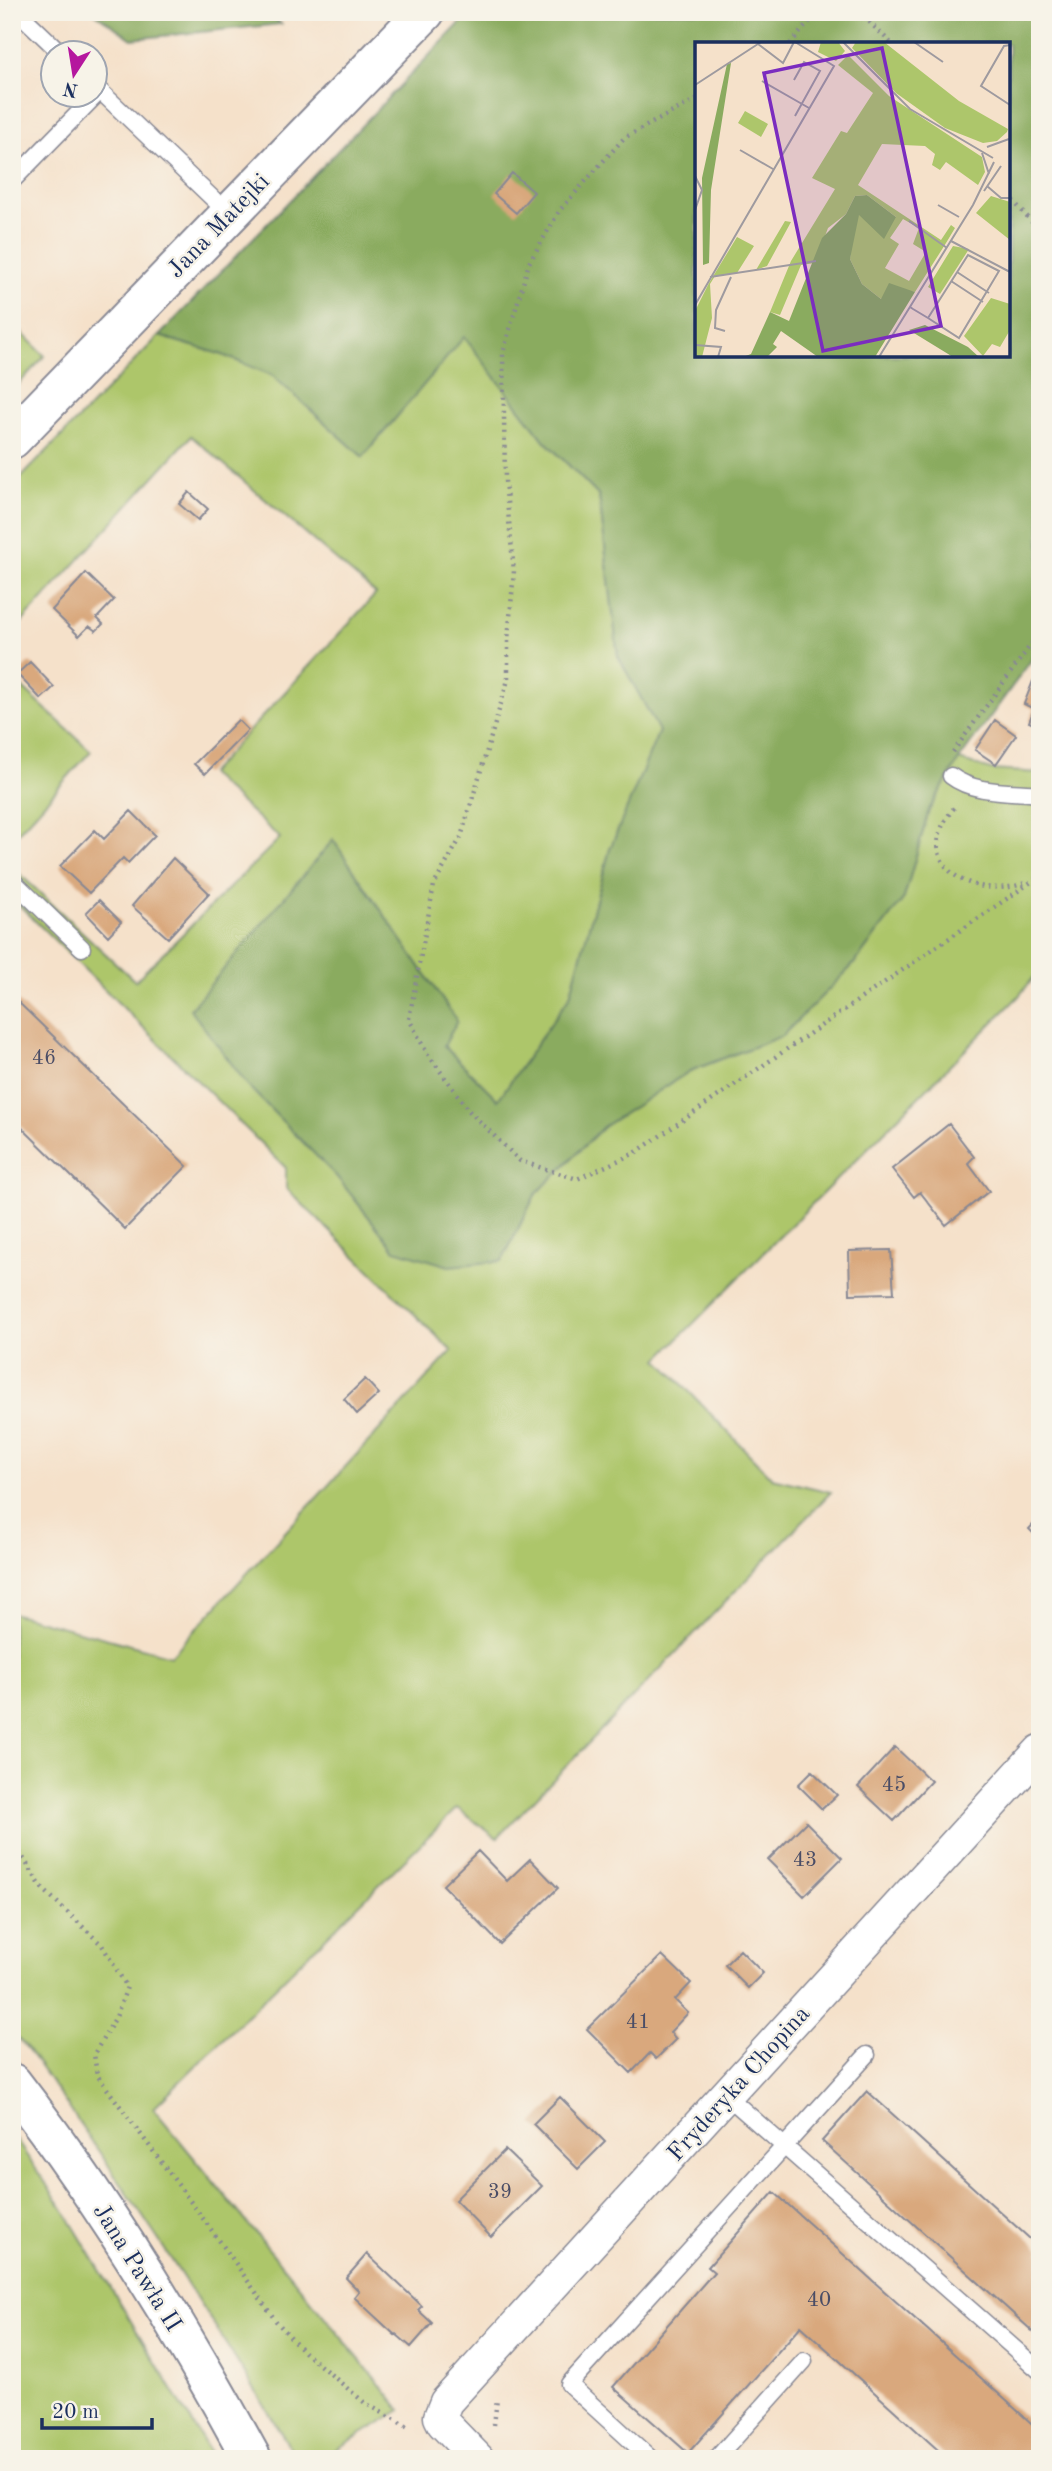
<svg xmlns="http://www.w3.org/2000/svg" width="1052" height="2471" viewBox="0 0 1052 2471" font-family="'Old Standard TT',serif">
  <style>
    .green { fill: #adc66b; stroke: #647a64; stroke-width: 2 }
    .forest { fill: #8aab5f; stroke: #526d5e; stroke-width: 2; fill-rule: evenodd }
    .building { fill: #d9a87d }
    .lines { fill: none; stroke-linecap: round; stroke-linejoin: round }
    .service-casing { stroke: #888894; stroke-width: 19 }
    .minor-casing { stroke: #888894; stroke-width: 35 }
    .tertiary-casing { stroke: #888894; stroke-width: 42 }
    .primary-casing { stroke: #888894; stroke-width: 42 }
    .path { stroke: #888894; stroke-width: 4.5; stroke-dasharray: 2 5; stroke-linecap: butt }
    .service { stroke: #fff; stroke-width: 16 }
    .minor { stroke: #fff; stroke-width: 32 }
    .tertiary { stroke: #fff; stroke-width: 38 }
    .primary { stroke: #fff; stroke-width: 38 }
    .labels { text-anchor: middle; stroke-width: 5; stroke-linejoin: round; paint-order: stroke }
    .number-label { font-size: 21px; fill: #4a4d66 }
    .street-label { font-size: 24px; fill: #1b2f5e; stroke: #f7f3e8 }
    .inset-road { fill: none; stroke: #9e9a9f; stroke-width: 2 }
    .view { fill: #7b2cbf; fill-opacity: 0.15; stroke: #7b2cbf; stroke-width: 3.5 }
    .inset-edge { fill: none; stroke: #1b2f5e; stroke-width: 3.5 }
  </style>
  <rect width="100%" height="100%" fill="#f7f3e8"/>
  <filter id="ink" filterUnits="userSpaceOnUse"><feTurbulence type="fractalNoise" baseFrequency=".0143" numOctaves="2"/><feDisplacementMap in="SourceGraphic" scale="14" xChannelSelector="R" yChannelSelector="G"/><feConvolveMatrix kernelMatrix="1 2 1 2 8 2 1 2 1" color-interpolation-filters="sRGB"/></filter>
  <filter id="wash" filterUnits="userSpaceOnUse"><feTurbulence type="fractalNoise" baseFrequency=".00686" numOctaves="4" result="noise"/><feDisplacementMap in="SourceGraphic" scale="28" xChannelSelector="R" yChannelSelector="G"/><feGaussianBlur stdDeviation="1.57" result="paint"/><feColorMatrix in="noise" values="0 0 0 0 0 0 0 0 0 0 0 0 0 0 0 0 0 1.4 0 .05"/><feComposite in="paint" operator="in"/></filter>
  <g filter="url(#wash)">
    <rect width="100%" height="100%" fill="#f5e1ca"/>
    <!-- green -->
    <path class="green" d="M12,323L45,356L12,391Z
      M159,336L220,354L272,375L363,457L464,336L545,441L599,496L618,656L660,731L610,849L570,996L498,1100L444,1046L457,1021L333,840L337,1177L394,1249L502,1261L535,1195L603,1127L690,1071L782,1036L854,964L904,898L929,810L959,760L991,770L1040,773V970L1018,997L658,1359L772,1478L831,1492L497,1838L457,1808L153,2108L401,2410L320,2459H297C212,2318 122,2182 27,2048L12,2033V1613L171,1656L452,1351L286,1188V1168L12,898V678L91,751L14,837L13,868L135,981L280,838L209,774L376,594L191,436L12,633V487Z
      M12,2134L62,2207L214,2459H12Z"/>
    <!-- forest -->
    <path class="forest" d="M93,12H269L281,24L132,39Z
      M471,12H1040V648L959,760L929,810L904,898L854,964L782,1036L690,1071L603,1127L535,1195L502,1261L449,1266L395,1250L337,1177L250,1088L190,1009L333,840L457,1021L444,1046L498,1100L570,996L610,849L659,731L618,656L599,496L545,441L464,337L363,457L272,375L220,354L159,336ZM697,44H1008V355H697Z"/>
    <g id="blocks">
      <!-- building -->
      <path class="building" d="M512,173L534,192L516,213L494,194Z
        M189,492L208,509L198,520L179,504Z
        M86,573L114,600L97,618L103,624L96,631L89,626L79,636L52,610Z
        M30,662L54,687L41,699L17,674Z
        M1033,681L1040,684V727L1029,722L1034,709L1024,704Z
        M238,720L248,730L205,774L194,764Z
        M995,720L1016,735L996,764L975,750Z
        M131,811L155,835L128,863L123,858L89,893L60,866L95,830L104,839Z
        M173,858L209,893L168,938L132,906Z
        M99,900L121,922L108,936L86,913Z
        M12,996L187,1166L125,1229L12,1118Z
        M949,1124L974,1157L968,1163L989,1191L946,1225L920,1192L914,1197L892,1169Z
        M891,1250L894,1293L850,1294L849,1251Z
        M365,1379L379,1394L357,1414L344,1399Z
        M1040,1517V1540L1029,1529Z
        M895,1747L931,1781L894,1821L858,1787Z
        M812,1771L837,1795L822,1809L798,1785Z
        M806,1822L842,1858L804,1896L768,1860Z
        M478,1851L507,1881L530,1859L558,1888L500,1944L443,1885Z
        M740,1950L763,1973L748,1988L725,1965Z
        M662,1955L691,1983L675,2000L688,2013L670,2032L676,2039L656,2059L650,2053L631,2073L587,2029Z
        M867,2091L1040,2248V2338L822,2141Z
        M560,2097L605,2142L578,2169L533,2124Z
        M505,2150L542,2186L491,2237L455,2200Z
        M774,2192L1040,2431V2459H948L801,2326L688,2453L613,2387L714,2272L708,2267Z
        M367,2254L422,2306L418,2310L432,2323L411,2347L396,2334L395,2335L354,2297L359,2291L346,2278Z"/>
    </g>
  </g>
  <g filter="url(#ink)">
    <use href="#blocks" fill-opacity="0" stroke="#888894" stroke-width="2"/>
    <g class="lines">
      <!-- service casing -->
      <g class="service-casing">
        <path id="service" d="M18,12L60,52
          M94,85L229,214
          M12,181L100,91
          M951,776C974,794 1012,791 1040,794
          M12,880L82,948
          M726,2095L1040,2371
          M651,2459L569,2384L867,2055
          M716,2459L804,2361"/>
      </g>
      <!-- minor casing -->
      <g class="minor-casing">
        <path id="minor" d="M478,2459L443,2423L440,2417L446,2402L1040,1751"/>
      </g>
      <!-- tertiary casing -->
      <g class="tertiary-casing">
        <path id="tertiary" d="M12,439L425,12"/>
      </g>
      <!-- primary casing -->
      <g class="primary-casing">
        <path id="primary" d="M12,2083C103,2200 181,2328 252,2459"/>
      </g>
      <!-- path -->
      <path class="path" d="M859,12L892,44
        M790,44L810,21L822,12
        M697,99L624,138L560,210L529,263L503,353L505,481L514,571L508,640V680L461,837L434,885L409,1019L427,1053L470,1112L520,1161L577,1179L635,1153L1040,876
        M1008,195L1040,231
        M953,752L1040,632
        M954,808C908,863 972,902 1025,883
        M12,1840L42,1888L102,1945L127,1987L116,2017L94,2054L97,2075L224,2247L276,2321L304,2352L365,2403L408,2427
        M494,2425L497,2399
        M356,2459H357"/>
      <!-- service -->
      <use href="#service" class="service"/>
      <!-- minor -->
      <use href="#minor" class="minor"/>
      <!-- tertiary -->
      <use href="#tertiary" class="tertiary"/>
      <!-- primary -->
      <use href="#primary" class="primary"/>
    </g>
  </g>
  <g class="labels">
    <!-- number labels -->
    <g class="number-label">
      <text x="44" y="1064">46</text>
      <text x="894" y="1791">45</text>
      <text x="805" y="1866">43</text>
      <text x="638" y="2028">41</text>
      <text x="500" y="2198">39</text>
      <text x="819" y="2306">40</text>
    </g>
    <!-- street labels -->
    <g class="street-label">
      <text transform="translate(218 225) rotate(-46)" y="8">Jana Matejki</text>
      <text transform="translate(738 2083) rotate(-48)" y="8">Fryderyka Chopina</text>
      <text transform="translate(138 2267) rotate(58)" y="8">Jana Pawła II</text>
    </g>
  </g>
  <!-- overview -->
  <g transform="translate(695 42)">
    <rect width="315" height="315" fill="#f5e1ca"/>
    <path d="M126,0H143L150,9L141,19L123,10ZM161,0H189L264,59L313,87L312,90L302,99L288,101L250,86L201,51L157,6ZM153,13L194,54L287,115L290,130L283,143L251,120L245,128L237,123L240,112L230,104L187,102L163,143L246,198L256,183L260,186L251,201L220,250L207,248L186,257L167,242L155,217L158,186L164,172L171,177L201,175L172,153L160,154L151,172L133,186L120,221L106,223L85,273L75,270L96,219L140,147L117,136L146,89L152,91L178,51L143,23ZM208,177L224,186L218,202L231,210L214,239L190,226L204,202L195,196ZM50,69L73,82L66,95L43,81ZM296,154L315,160V198L281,171ZM90,179L96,180L72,224L61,228ZM42,195L59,204L42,231L20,234L15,242L17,276L7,315H0V269L14,241ZM258,204L274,207L245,252L233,245ZM296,256L315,262V288L305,305L297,302L288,314L269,294Z" fill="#adc66b" fill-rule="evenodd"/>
    <path d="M36,21L16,148L14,221L8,223L7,136L32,22ZM172,153L201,175L189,197L164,173L155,217L167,242L186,257L194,241L220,250L180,315H123L86,289L78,302L82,305L72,315H48L56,312L75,270L94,279L127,196L151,172L160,154ZM230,283L273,305L284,315H258L214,288Z" fill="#8aab5f"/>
    <path class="inset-road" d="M148,0L215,67L298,116M219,0L248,20M63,2L88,21L99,0M315,3L309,4L286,44L315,63M99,38L109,20L125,29L100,74M67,39L114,66M0,43L66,0M292,105L314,97M45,108L78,127M287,111L294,132M0,134L7,148L0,168M292,144L306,156H315M289,149L306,124M243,163L264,175M214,179L252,206M256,199L315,230M262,230L294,251M15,235L121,219M256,239L288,260M0,263L139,24L100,0M215,265L218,267L233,276L264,296L304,229L273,213L233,276M30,289L20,286L21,268L36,235M0,303L26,305L23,315M184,315L278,163L299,120"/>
    <path class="view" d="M187,6L246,284L128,309L69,31Z"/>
    <rect width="315" height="315" class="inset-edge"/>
  </g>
  <!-- margin -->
  <rect width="1052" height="2471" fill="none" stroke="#f7f3e8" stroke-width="42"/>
  <!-- north arrow -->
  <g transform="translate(74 74) rotate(192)"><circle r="33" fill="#f7f3e8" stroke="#9fa5b1" stroke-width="2"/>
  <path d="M0-5L12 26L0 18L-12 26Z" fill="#b5179e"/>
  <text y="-10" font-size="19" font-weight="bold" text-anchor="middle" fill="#1b2f5e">N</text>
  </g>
  <!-- scale -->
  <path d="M42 2418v10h110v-10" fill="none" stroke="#1b2f5e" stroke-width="3.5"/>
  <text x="52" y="2418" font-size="21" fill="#1b2f5e" stroke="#f7f3e8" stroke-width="5" paint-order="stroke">20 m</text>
</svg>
